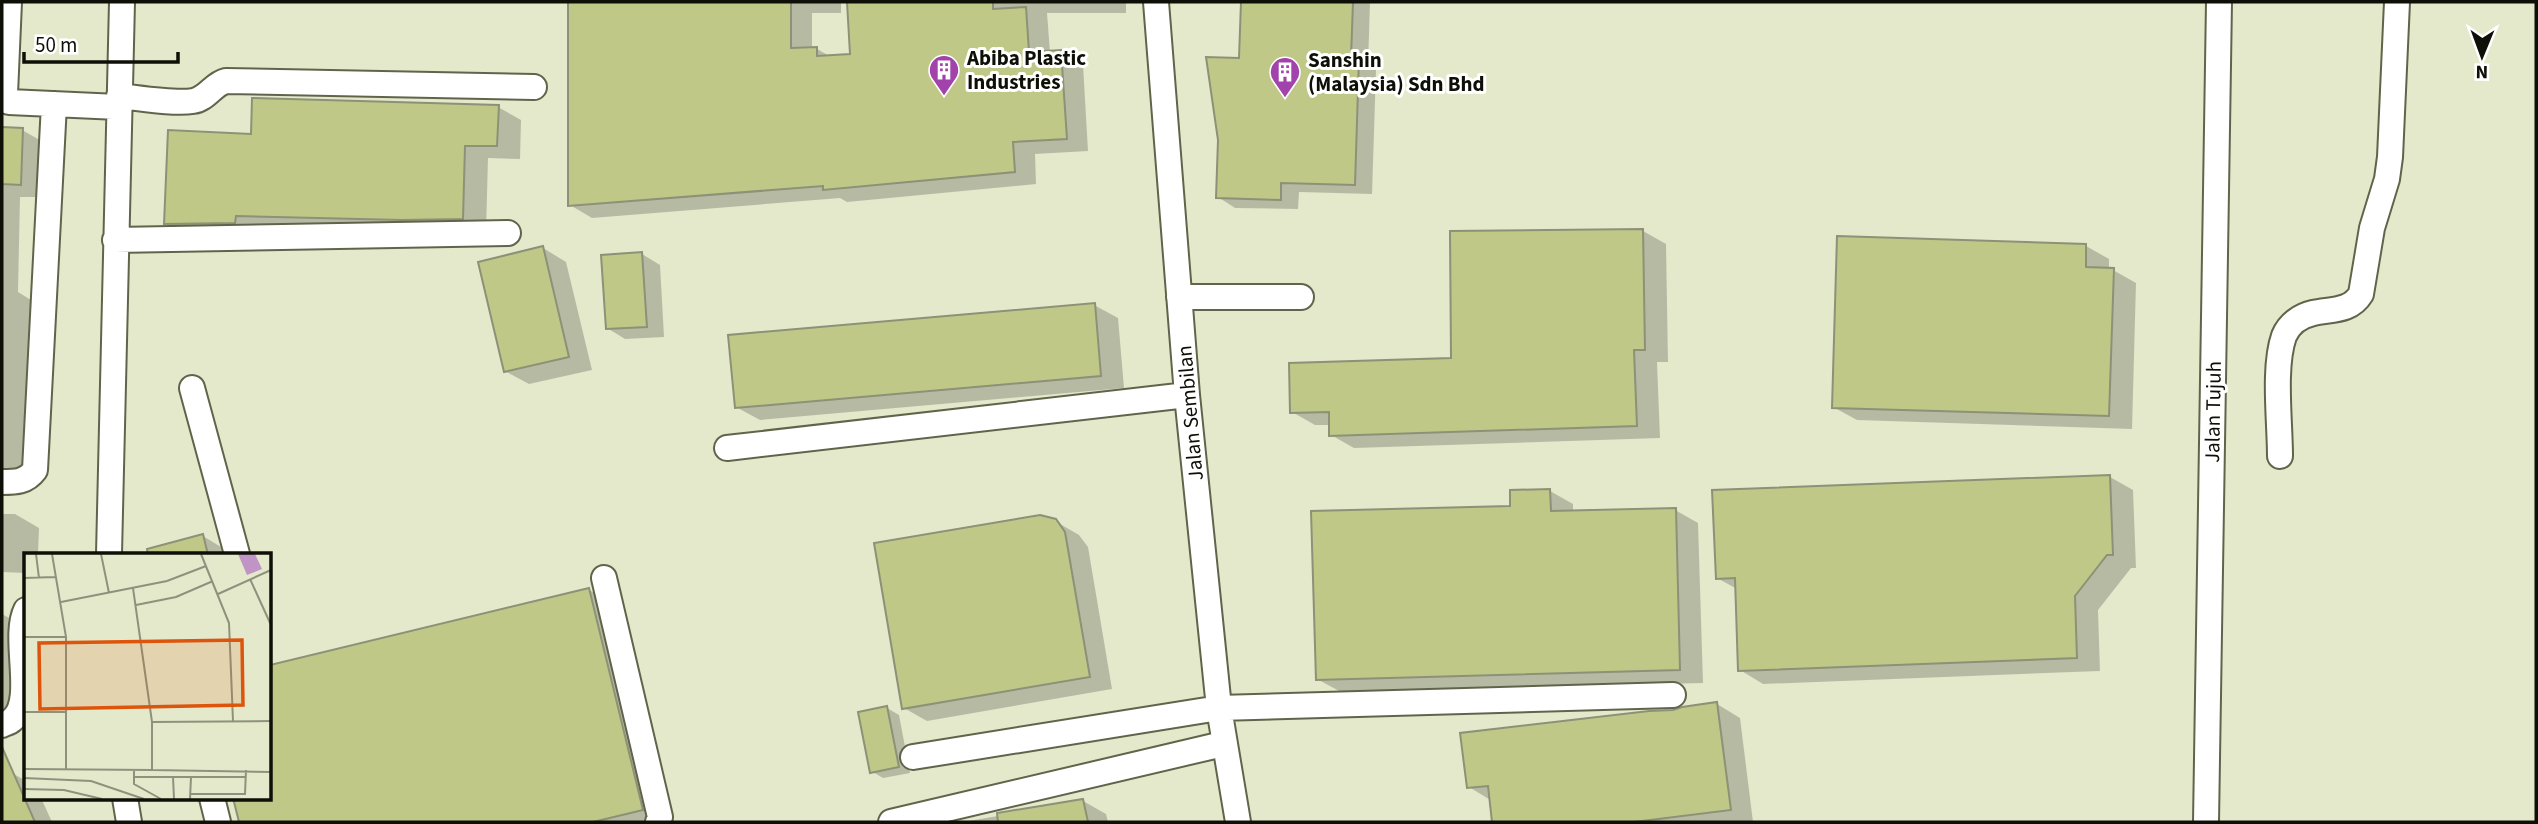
<svg xmlns="http://www.w3.org/2000/svg" width="2538" height="824" viewBox="0 0 2538 824" font-family="'Source Sans 3',sans-serif">
  <style>
    .shadow { fill: #0003 }
    .building { fill: #c0c888; stroke: #8d9177; stroke-width: 2 }
    .lines { fill: none; stroke-linecap: round; stroke-linejoin: round }
    .minor-casing { stroke: #61644b; stroke-width: 28 }
    .minor { stroke: #fff; stroke-width: 24 }
    .labels { text-anchor: middle; stroke-width: 6; stroke-linejoin: round; paint-order: stroke }
    .poi-label { font-size: 21px; font-weight: bold; fill: #0e0f06; stroke: #fff; text-anchor: start }
    .street-label { font-size: 21px; fill: #0e0f06; stroke: #fff }
    .inset-road { fill: none; stroke: #8e927d; stroke-width: 2 }
    .view { fill: #dd550c; fill-opacity: 0.15; stroke: #dd550c; stroke-width: 3.5 }
    .inset-edge { fill: none; stroke: #0e0f06; stroke-width: 3.5 }
  </style>
  <rect width="100%" height="100%" fill="#e4e9cc"/>
  <!-- shadow -->
  <path class="shadow" d="M570,2H841V13H812V49H817L831,57L852,55L849,2H1126V13H1047L1050,52H1061L1083,65L1088,151L1035,154L1036,184L847,202L840,198L592,218L570,205Z
    M1243,2H1370L1368,66L1376,70L1372,194L1299,192L1298,209L1235,208L1218,197L1241,60Z
    M498,107L521,120L520,159L488,158L486,231L189,237L166,223L252,136Z
    M2,129L22,130L45,143L44,197H20L18,292L39,305L35,478L2,477Z
    M1643,231L1666,244L1668,362H1657L1660,438L1354,448L1331,435V425H1315L1292,412L1453,360Z
    M2086,246L2109,259V270H2113L2136,283L2132,429L1857,420L1833,407Z
    M543,248L566,262L592,370L529,384L505,371Z
    M642,254L660,265L664,337L625,339L607,328Z
    M1094,305L1118,318L1124,388L760,420L736,407Z
    M2110,477L2133,490L2136,568H2131L2098,610L2100,671L1763,684L1740,670L1737,589L1717,578Z
    M1550,491L1573,504V512L1675,510L1698,523L1703,683L1341,692L1317,679L1512,507Z
    M2,514H15L39,528L38,554H26V573L2,572Z
    M1055,521L1079,535L1088,547L1112,689L927,721L904,708Z
    M203,536L221,547L223,554H174Z
    M589,590L612,603L665,822H241L235,798H270V667Z
    M2,614L26,627L23,715H2Z
    M1717,704L1740,718L1753,822H1494L1492,801L1469,787L1674,712Z
    M887,708L899,715L910,773L883,778L871,771Z
    M12,773L26,781V798H41L52,822H2V777Z
    M1083,801L1106,814L1108,822H963Z"/>
  <!-- building -->
  <path class="building" d="M568,2H791V48L817,47V56L850,54L847,2H993V9L1026,7L1029,52L1061,50L1067,139L1013,142L1015,172L823,190V186L568,206Z
    M1241,2H1353L1351,58H1359L1355,185L1281,183V200L1216,198L1218,140L1206,57L1239,58Z
    M252,98L499,105L497,146H465L463,219L402,220L236,216L235,223L164,224L168,130L251,134Z
    M2,127L23,128L21,185L2,184Z
    M1643,229L1645,350H1634L1637,426L1329,436V412L1290,413L1289,363L1451,358L1450,231Z
    M1837,236L2086,244V267L2114,268L2109,416L1832,408Z
    M543,246L569,357L504,372L478,262Z
    M642,252L647,327L606,329L601,255Z
    M1095,303L1101,376L735,408L728,335Z
    M2110,475L2113,555H2107L2075,596L2077,658L1738,671L1735,578L1716,579L1712,490Z
    M1550,489L1551,511L1676,508L1680,670L1316,680L1311,511L1510,506V490Z
    M1040,515L1056,519L1065,532L1090,677L902,709L874,543Z
    M203,534L208,555H148L147,549Z
    M589,588L643,810L593,822H239L233,798H270V665Z
    M1717,702L1731,810L1634,822H1492L1488,786L1467,788L1460,733L1649,711L1673,710L1682,707Z
    M887,706L899,767L870,773L858,712Z
    M2,747L35,822H2Z
    M1083,799L1088,822H998L997,813Z"/>
  <g class="lines">
    <!-- minor casing -->
    <g class="minor-casing">
      <path id="minor" d="M9,2L5,94L9,102L118,107
        M1156,2L1187,395L1219,708L1238,822
        M119,96C139,98 174,104 193,101C207,99 213,84 226,81L534,87
        M115,240L508,233
        M1179,297H1301
        M192,388L237,554
        M727,448L1187,395
        M2280,456C2280,422 2273,367 2284,336C2289,324 2300,316 2313,313C2331,309 2350,312 2361,294L2372,228L2387,179L2390,157L2397,2
        M2,482C16,482 26,482 35,470L54,104
        M109,554L122,2
        M604,578L660,817L658,822
        M2,725C5,723 9,723 12,720C36,701 12,638 26,610
        M913,757L1219,708L1673,695
        M125,798L129,822
        M212,798L218,822
        M891,822L1223,744
        M2206,822L2219,2"/>
    </g>
    <!-- minor -->
    <use href="#minor" class="minor"/>
  </g>
  <!-- icons -->
  <defs>
    <g id="building-pin" transform="scale(1.575)"><path d="M0 17L-7.5 6A9.5 9.5 0 1 1 7.5 6Z" fill="#a243ac" stroke="#fff"/><path d="M-4-6H4V6H1V3H-1V6H-4ZM-2.5-4.3h1.7v1.8h-1.7ZM.8-4.3h1.7v1.8H.8ZM-2.5-1h1.7V.8h-1.7ZM.8-1h1.7V.8H.8Z" fill="#fff"/></g>
  </defs>
  <g fill-rule="evenodd">
    <use href="#building-pin" x="944" y="70"/>
    <use href="#building-pin" x="1285" y="72"/>
  </g>
  <g class="labels">
    <!-- poi labels -->
    <g class="poi-label">
      <text x="967" y="65">Abiba Plastic<tspan x="967" dy="24">Industries</tspan></text>
      <text x="1308" y="67">Sanshin<tspan x="1308" dy="24">(Malaysia) Sdn Bhd</tspan></text>
    </g>
    <!-- street labels -->
    <g class="street-label">
      <text transform="translate(2213 412) rotate(-89)" y="7">Jalan Tujuh</text>
      <text transform="translate(1190 413) rotate(-95)" y="7">Jalan Sembilan</text>
    </g>
  </g>
  <!-- overview -->
  <g transform="translate(24 553)">
    <rect width="247" height="247" fill="#e4e9cc"/>
    <path d="M214,1H231L238,16L223,22Z" fill="#c094c4"/>
    <path class="inset-road" d="M12,1L15,25M28,1L42,84V216M77,1L85,40M177,1L205,70L209,168M0,25L31,24M226,26L247,72M109,35L128,169M194,41L247,17M37,49L143,28L182,13M112,52L152,44L189,28M0,84H42M0,159H42M0,216L128,217V169L247,168M110,217V231L137,246M128,217L247,219M110,224H222M149,224L150,246M0,225L67,228L120,246M0,236L40,237L78,246M167,241H221L222,217M166,246L167,224"/>
    <path class="view" d="M218,87L219,152L16,156L15,90Z"/>
    <rect width="247" height="247" class="inset-edge"/>
  </g>
  <!-- border -->
  <rect width="2538" height="824" fill="none" stroke="#0e0f06" stroke-width="7"/>
  <!-- north arrow -->
  <g transform="translate(2482 56) rotate(181)" stroke="#ffffff" stroke-width="5" paint-order="stroke">
  <path d="M0-5L12 26L0 18L-12 26Z" fill="#0e0f06"/>
  <text y="-10" font-size="19" font-weight="bold" text-anchor="middle" fill="#0e0f06">N</text>
  </g>
  <!-- scale -->
  <path d="M24 52v10h154v-10" fill="none" stroke="#0e0f06" stroke-width="3.5"/>
  <text x="35" y="52" font-size="21" fill="#0e0f06" stroke="#ffffff" stroke-width="5" paint-order="stroke">50 m</text>
</svg>
